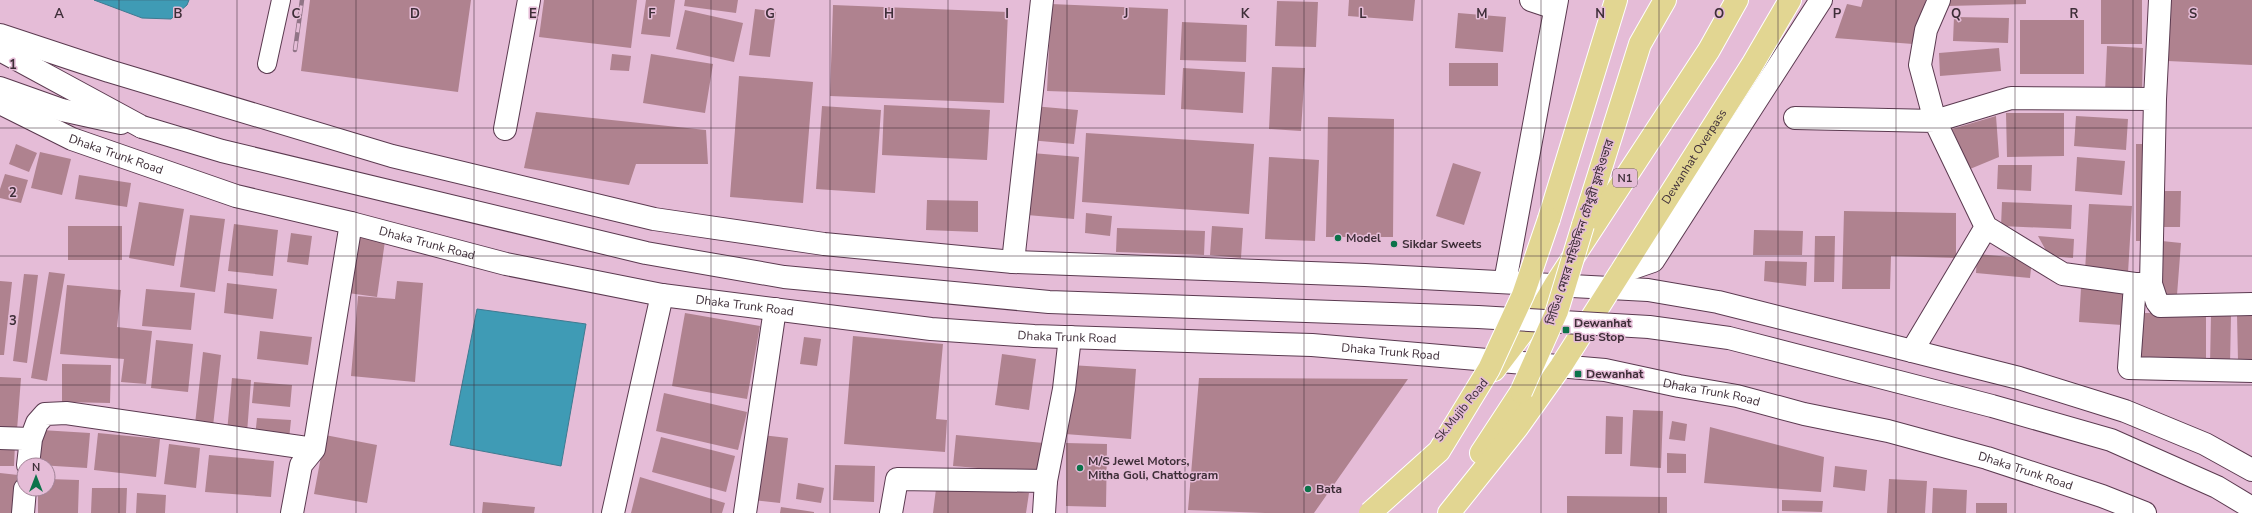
<svg xmlns="http://www.w3.org/2000/svg" width="2252" height="513" viewBox="0 0 2252 513" font-family="'Nunito Sans','Noto Sans Bengali',sans-serif">
  <style>
    .water { fill: #3f9bb5; stroke: #3f7a90 }
    .building { fill: #af828f }
    .lines { fill: none; stroke-linecap: round; stroke-linejoin: round }
    .service-casing { stroke: #5b3a50; stroke-width: 20 }
    .minor-casing { stroke: #5b3a50; stroke-width: 24 }
    .secondary-casing { stroke: #5b3a50; stroke-width: 24 }
    .trunk-casing { stroke: #fff; stroke-width: 24 }
    .service { stroke: #fff; stroke-width: 18 }
    .minor { stroke: #fff; stroke-width: 22 }
    .secondary { stroke: #fff; stroke-width: 22 }
    .trunk { stroke: #e2d692; stroke-width: 22 }
    .rail-casing { stroke: #907486; stroke-width: 4.5 }
    .rail { stroke: #e5bcd7; stroke-width: 3; stroke-dasharray: 9; stroke-linecap: butt }
    .secondary-bridge-casing { stroke: #5b3a50; stroke-width: 24; stroke-linecap: butt }
    .trunk-bridge-casing { stroke: #fff; stroke-width: 24; stroke-linecap: butt }
    .secondary-bridge { stroke: #fff; stroke-width: 22 }
    .trunk-bridge { stroke: #e2d692; stroke-width: 22 }
    .grid { fill: none; stroke: #3e2e38; stroke-width: 1; stroke-opacity: 0.55 }
    .poi-dot { fill: #0b734a; stroke: #e5bcd7; stroke-width: 1.5 }
    .labels { text-anchor: middle; stroke-width: 3; stroke-linejoin: round; paint-order: stroke }
    .shield { fill: #e5bcd7; stroke: #705968; stroke-width: 1 }
    .shield-label { font-size: 11px; font-weight: bold; fill: #3e2e38 }
    .street-label { font-size: 12px; fill: #3e2e38; stroke: #e5bcd7 }
    .poi-label { font-size: 12px; font-weight: bold; fill: #3e2e38; stroke: #e5bcd7; text-anchor: start }
    .grid-label { font-size: 13px; text-anchor: middle; font-weight: bold; fill: #3e2e38; stroke: #e5bcd7; stroke-width: 3; stroke-linejoin: round; paint-order: stroke }
  </style>
  <rect width="100%" height="100%" fill="#e5bcd7"/>
  <!-- water -->
  <path class="water" d="M94,0H189L187,5L171,19L142,18Z
    M477,309L586,324L561,466L450,445Z"/>
  <!-- building -->
  <path class="building" d="M310,0H471L458,92L301,71Z
    M544,0H637L631,48L539,37Z
    M646,0H675L670,37L641,34Z
    M685,0H738L736,13L684,6Z
    M1349,0H1415L1413,21L1348,16Z
    M1863,0H1926L1913,44L1835,38L1847,4L1861,7Z
    M1948,0H2026V4L1948,6Z
    M2101,0H2142V44H2101Z
    M2171,0H2252V65L2168,61Z
    M1277,1L1318,2L1316,47L1275,46Z
    M1051,4L1168,9L1165,95L1047,91Z
    M833,5L1008,12L1004,103L830,96Z
    M755,9L776,12L770,57L749,55Z
    M685,10L743,23L734,62L676,49Z
    M1458,13L1506,17L1503,52L1455,48Z
    M1954,17L2009,18L2008,43L1953,41Z
    M2020,20H2084V74H2020Z
    M1182,22L1247,25L1246,62L1180,60Z
    M2107,46L2143,48L2142,94L2105,93Z
    M1999,48L2001,71L1940,76L1939,53Z
    M612,54L631,56L629,71L610,70Z
    M651,54L713,64L705,113L643,103Z
    M1449,63H1498V86H1449Z
    M1272,67L1305,68L1301,131L1269,129Z
    M1183,68L1245,72L1243,113L1181,109Z
    M739,76L813,82L803,203L730,197Z
    M884,105L990,110L987,160L882,155Z
    M822,106L881,110L875,193L816,189Z
    M1033,106L1078,110L1074,144L1029,140Z
    M536,112L706,130L708,164H636L629,185L524,168Z
    M2006,113H2064V156L2007,157Z
    M1996,116L1999,157L1970,169L1952,129Z
    M2076,116L2128,119L2126,150L2074,146Z
    M1328,117L1394,119L1393,237H1326Z
    M1086,133L1254,144L1249,214L1082,202Z
    M16,144L37,153L29,172L9,164Z
    M2136,144H2148V241H2136Z
    M40,152L71,159L62,195L31,188Z
    M1032,153L1079,157L1074,219L1027,215Z
    M1269,157L1319,160L1315,241L1265,239Z
    M2077,157L2125,161L2122,195L2075,191Z
    M1453,163L1481,172L1464,225L1436,216Z
    M1998,165H2032L2031,191L1997,189Z
    M5,174L28,180L21,203L0,198V189Z
    M79,175L131,183L127,207L75,199Z
    M2164,191H2181L2180,227H2162Z
    M927,200L978,201V232L926,230Z
    M139,202L184,209L174,266L129,258Z
    M2002,202L2072,205L2071,229L2001,226Z
    M2089,204L2132,206L2128,273L2085,271Z
    M1844,211L1956,213V258L1891,256L1890,289H1842Z
    M1086,213L1112,216L1110,236L1085,233Z
    M190,215L225,219L215,292L180,287Z
    M234,224L278,230L273,276L228,271Z
    M68,226H122V260H68Z
    M1212,226L1243,228L1241,258L1210,255Z
    M1117,228L1205,231L1204,255L1116,252Z
    M1754,230L1803,231L1802,255H1753Z
    M291,233L312,236L308,265L287,262Z
    M1815,236H1835L1834,282H1814Z
    M2038,236L2074,239L2073,258L2049,256Z
    M356,237L385,241L377,297L348,293Z
    M2162,241L2181,243L2177,295L2158,293Z
    M1977,254L2032,259L2030,278L1976,273Z
    M1765,261L1807,262L1806,286L1764,281Z
    M49,272L65,274L47,381L31,378Z
    M24,274L38,275L27,363L13,361Z
    M0,281L12,282L4,355H0Z
    M397,281L423,283L415,382L351,376L358,296L395,299Z
    M227,283L277,289L273,319L224,313Z
    M67,285L121,290L117,327L152,331L146,384L121,382L124,359L60,354Z
    M2081,288L2124,291L2122,325L2079,322Z
    M146,289L195,293L191,330L142,326Z
    M685,313L760,326L747,399L672,386Z
    M2135,313H2206V362H2135Z
    M2237,315H2252V361H2238Z
    M2211,316H2231L2230,365H2210Z
    M260,331L312,337L308,365L257,359Z
    M853,336L943,344L936,419L947,420L945,452L844,444Z
    M804,337L821,339L817,366L800,364Z
    M156,340L193,344L188,392L151,388Z
    M203,352L221,355L213,426L195,424Z
    M1002,354L1036,359L1029,410L995,405Z
    M62,364L111,365L110,403L62,402Z
    M1070,365L1136,369L1131,439L1065,434Z
    M0,377L21,378L17,430L0,428Z
    M232,378L251,380L247,433L227,432Z
    M1199,378L1408,379L1314,513H1265L1188,510Z
    M254,382L292,385L290,407L252,403Z
    M664,393L747,412L738,450L656,431Z
    M1633,410L1663,411L1661,468L1630,466Z
    M1606,416L1623,417L1622,454H1605Z
    M257,418L291,420L289,439L255,437Z
    M1672,421L1687,424L1685,441L1669,439Z
    M1710,427L1824,457L1821,492L1704,483Z
    M41,430L90,433L87,468L39,465Z
    M98,433L160,439L156,477L94,470Z
    M325,435L377,445L367,503L314,494Z
    M762,435L788,438L780,503L753,500Z
    M956,435L1044,443L1041,473L953,466Z
    M661,437L735,456L726,492L652,472Z
    M0,443L15,444L14,466H0Z
    M1066,443L1107,444L1106,507L1066,506Z
    M169,444L200,448L196,488L164,484Z
    M1667,453L1686,454V473H1667Z
    M209,455L274,461L271,497L205,492Z
    M835,465L875,466L874,502L833,500Z
    M1835,466L1867,470L1865,491L1833,487Z
    M0,473L18,475L14,513H0Z
    M640,477L725,503L722,513H631Z
    M48,479L79,480L78,513H38V489H48Z
    M1889,479L1927,481L1925,513H1887Z
    M937,481L1029,493L1026,513H933Z
    M798,483L824,488L821,503L796,499Z
    M92,488H127L126,513H91Z
    M1933,488L1967,490L1966,513H1932Z
    M137,493L166,495L165,513H136Z
    M1567,496L1667,497V513H1567Z
    M1782,500L1823,501L1822,512L1782,511Z
    M483,502L535,507L534,513H482Z
    M1976,503H2007V513H1976Z
    M781,507L814,512V513H780Z"/>
  <g class="lines">
    <!-- service casing -->
    <g class="service-casing">
      <path id="service" d="M267,64L281,0"/>
    </g>
    <!-- minor casing -->
    <g class="minor-casing">
      <path id="minor" d="M1531,0L1555,8
        M1939,0L1926,30L1920,65L1935,121L1986,227L2063,274L2135,284
        M2160,0L2155,99L2151,284H2135L2129,368L2252,371
        M1795,118L1935,121L2011,98L2155,99
        M505,129L529,0
        M1013,262L1042,0
        M1621,272L1653,261L1821,0
        M1505,282L1557,0
        M2151,284L2157,302L2160,306L2252,304
        M1912,351L1986,227
        M0,438L31,439L28,465
        M31,439L37,423L45,414L66,413L314,449L301,465L292,513
        M314,449L351,223
        M23,513L25,489
        M613,513L662,295
        M745,513L775,309
        M891,513L897,479L1046,481"/>
    </g>
    <!-- secondary casing -->
    <g class="secondary-casing">
      <g id="secondary">
        <path d="M0,35L109,71L392,156L654,219L824,244L1013,262L1365,275L1648,290L1718,302L2019,378L2125,411L2205,444L2252,470"/>
        <path d="M0,50L142,127"/>
        <path d="M0,88L62,110L121,123"/>
        <path id="s1" d="M0,103L72,139L236,196L351,223L506,264L662,295L931,329L1034,336L1312,345L1605,370L1679,386L1737,396L1804,414L1888,431L1987,458L2102,496L2145,513"/>
        <path d="M1044,513L1046,481L1064,389L1070,337"/>
      </g>
    </g>
    <!-- trunk casing -->
    <g class="trunk-casing">
      <g id="trunk">
        <path d="M1549,219L1616,0"/>
        <path d="M1583,225L1640,44L1665,0"/>
        <path d="M1494,370L1542,307L1555,285L1709,50L1737,0"/>
        <path d="M1481,453L1521,392"/>
        <path id="s2" d="M1449,513L1517,428L1561,366L1752,65L1790,0"/>
      </g>
    </g>
    <!-- service -->
    <use href="#service" class="service"/>
    <!-- minor -->
    <use href="#minor" class="minor"/>
    <!-- secondary -->
    <use href="#secondary" class="secondary"/>
    <!-- trunk -->
    <use href="#trunk" class="trunk"/>
    <!-- rail casing -->
    <g class="rail-casing">
      <path id="rail" d="M295,50L302,0"/>
    </g>
    <!-- rail -->
    <use href="#rail" class="rail"/>
    <!-- secondary-bridge casing -->
    <g class="secondary-bridge-casing">
      <path id="secondary-bridge" d="M142,127L222,151L646,253L784,277L1049,302L1478,317L1649,327L1729,338L1992,406L2111,440L2217,487L2252,508"/>
    </g>
    <!-- trunk-bridge casing -->
    <g class="trunk-bridge-casing">
      <path id="trunk-bridge" d="M1521,392L1557,311L1583,225
        M1370,513L1439,451L1489,369L1523,295L1549,219"/>
    </g>
    <!-- secondary-bridge -->
    <use href="#secondary-bridge" class="secondary-bridge"/>
    <!-- trunk-bridge -->
    <use href="#trunk-bridge" class="trunk-bridge"/>
  </g>
  <!-- grid -->
  <path class="grid" d="M119,0V513M237,0V513M356,0V513M474,0V513M593,0V513M711,0V513M830,0V513M948,0V513M1067,0V513M1185,0V513M1304,0V513M1422,0V513M1541,0V513M1659,0V513M1778,0V513M1896,0V513M2015,0V513M2133,0V513M0,128H2252M0,256H2252M0,385H2252"/>
  <!-- markers -->
  <g class="poi-dot">
    <circle cx="1338" cy="238" r="4"/>
    <circle cx="1394" cy="244" r="4"/>
    <rect x="1562" y="326" width="8" height="8" rx="2"/>
    <rect x="1574" y="370" width="8" height="8" rx="2"/>
    <circle cx="1080" cy="468" r="4"/>
    <circle cx="1308" cy="489" r="4"/>
  </g>
  <g class="labels">
    <!-- shield labels -->
    <rect class="shield" x="1613" y="169" width="24" height="18" rx="3"/>
    <g class="shield-label">
      <text x="1625" y="182">N1</text>
    </g>
    <!-- street labels -->
    <g class="street-label">
      <text dy="4" stroke="none"><textPath href="#s1" startOffset="127">Dhaka Trunk Road</textPath></text>
      <text dy="4" stroke="none"><textPath href="#s2" startOffset="433">Dewanhat Overpass</textPath></text>
      <text transform="translate(1580 232) rotate(-72)" y="4">সিডিএ মেয়র মহিউদ্দিন চৌধুরী ফ্লাইওভার</text>
      <text dy="4" stroke="none"><textPath href="#s1" startOffset="451">Dhaka Trunk Road</textPath></text>
      <text dy="4" stroke="none"><textPath href="#s1" startOffset="775">Dhaka Trunk Road</textPath></text>
      <text dy="4" stroke="none"><textPath href="#s1" startOffset="1099">Dhaka Trunk Road</textPath></text>
      <text dy="4" stroke="none"><textPath href="#s1" startOffset="1423">Dhaka Trunk Road</textPath></text>
      <text dy="4" stroke="none"><textPath href="#s1" startOffset="1747">Dhaka Trunk Road</textPath></text>
      <text transform="translate(1461 410) rotate(-51)" y="4">Sk.Mujib Road</text>
      <text dy="4" stroke="none"><textPath href="#s1" startOffset="2071">Dhaka Trunk Road</textPath></text>
    </g>
    <!-- poi labels -->
    <g class="poi-label">
      <text x="1346" y="242">Model</text>
      <text x="1402" y="248">Sikdar Sweets</text>
      <text x="1574" y="327">Dewanhat<tspan x="1574" dy="14">Bus Stop</tspan></text>
      <text x="1586" y="378">Dewanhat</text>
      <text x="1088" y="465">M/S Jewel Motors,<tspan x="1088" dy="14">Mitha Goli, Chattogram</tspan></text>
      <text x="1316" y="493">Bata</text>
    </g>
  </g>
  <g class="grid-label">
    <text x="59" y="18">A</text>
    <text x="178" y="18">B</text>
    <text x="296" y="18">C</text>
    <text x="415" y="18">D</text>
    <text x="533" y="18">E</text>
    <text x="652" y="18">F</text>
    <text x="770" y="18">G</text>
    <text x="889" y="18">H</text>
    <text x="1007" y="18">I</text>
    <text x="1126" y="18">J</text>
    <text x="1245" y="18">K</text>
    <text x="1363" y="18">L</text>
    <text x="1482" y="18">M</text>
    <text x="1600" y="18">N</text>
    <text x="1719" y="18">O</text>
    <text x="1837" y="18">P</text>
    <text x="1956" y="18">Q</text>
    <text x="2074" y="18">R</text>
    <text x="2193" y="18">S</text>
    <text x="13" y="69">1</text>
    <text x="13" y="197">2</text>
    <text x="13" y="325">3</text>
  </g>
  <!-- north arrow -->
  <g transform="translate(36 477)"><circle r="19" fill="#e5bcd7" stroke="#a28397"/>
  <path d="M0-3L7 15L0 10L-7 15Z" fill="#0b734a"/>
  <text y="-6" font-size="11" font-weight="bold" text-anchor="middle" fill="#3e2e38">N</text>
  </g>
</svg>
